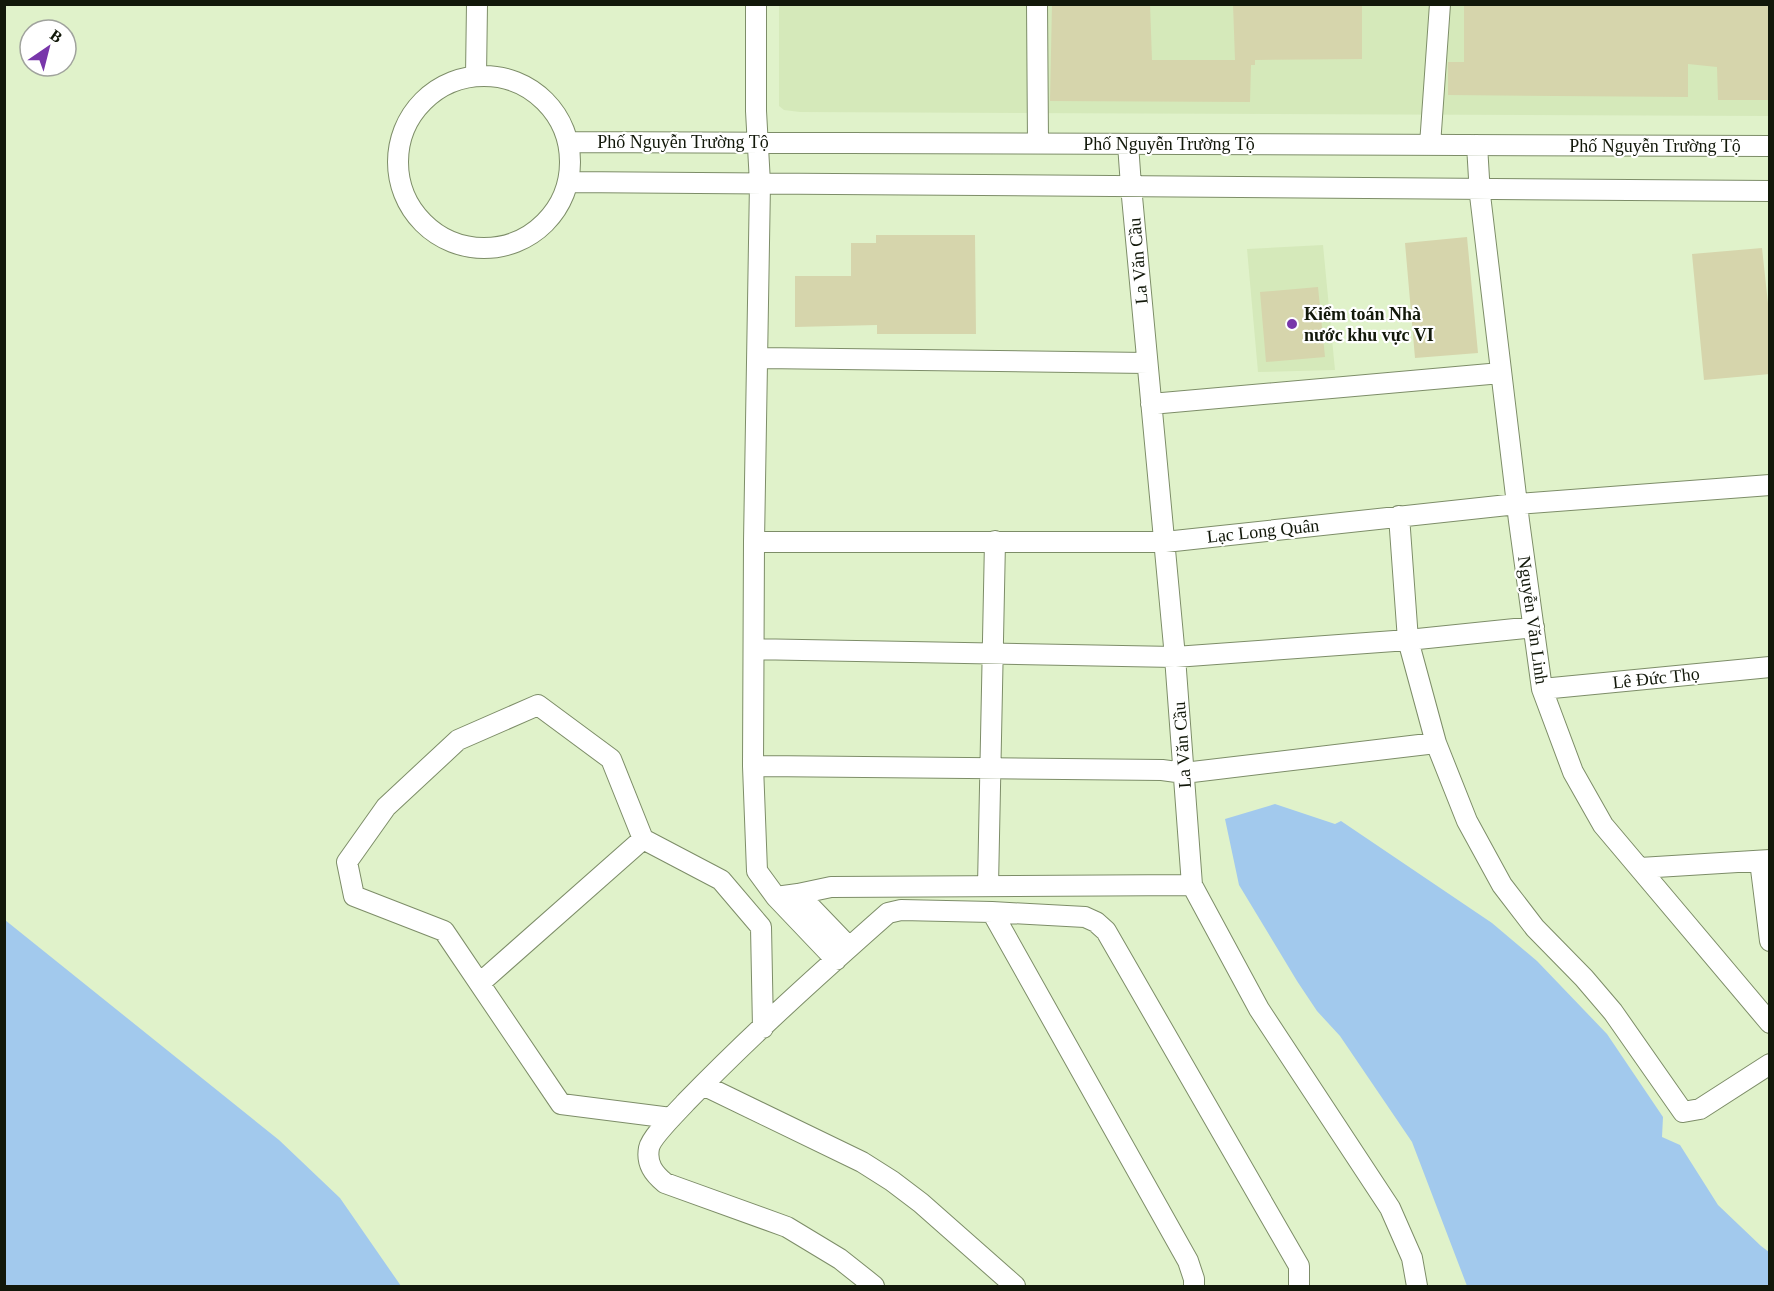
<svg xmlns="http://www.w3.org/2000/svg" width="1774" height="1291" viewBox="0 0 1774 1291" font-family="Georgia,serif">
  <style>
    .built { fill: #d5e9ba }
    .water { fill: #a2c9ed }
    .building { fill: #d6d5ac }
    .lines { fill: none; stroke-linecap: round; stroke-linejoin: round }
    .minor-casing { stroke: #7d8d68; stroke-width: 22 }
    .minor { stroke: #fff; stroke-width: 20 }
    .poi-dot { fill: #7836aa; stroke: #fff; stroke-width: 2 }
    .labels { text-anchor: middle; stroke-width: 4.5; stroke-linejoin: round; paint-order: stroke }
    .street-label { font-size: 18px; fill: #12180a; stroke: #fff }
    .poi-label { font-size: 18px; font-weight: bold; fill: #12180a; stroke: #fff; text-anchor: start }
  </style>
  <rect width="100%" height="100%" fill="#e0f2ca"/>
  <!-- built -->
  <path class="built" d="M779,5H1769V116L800,112L784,110L779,106Z
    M1323,245L1335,370L1258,372L1247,249Z"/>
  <!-- water -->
  <path class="water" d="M1275,804L1335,824L1341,821L1492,923L1537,961L1607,1034L1663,1117L1662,1137L1680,1145L1718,1205L1761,1246L1769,1252V1286H1467L1412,1142L1340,1036L1317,1011L1297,981L1239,885L1225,819Z
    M5,920L279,1140L340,1198L401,1286H5Z"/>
  <!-- building -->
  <path class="building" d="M1052,4H1150L1152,60H1235L1233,4H1362V59L1255,60V65H1251L1250,102L1050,101Z
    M1464,4H1770V100H1718L1717,67L1688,64V97L1448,95V62H1464Z
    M876,235H975L976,334H877V325L795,327V276H851V243H876Z
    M1467,237L1478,353L1415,358L1405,243Z
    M1762,248L1770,322V374L1704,380L1692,254Z
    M1318,287L1325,357L1266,362L1260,292Z"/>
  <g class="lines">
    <!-- minor casing -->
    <g class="minor-casing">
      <path id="minor" d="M756,4V111L760,183L754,542L753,766L757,871L776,897L798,894L831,887L1192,885
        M1037,4L1038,143
        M398 162a86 86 0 1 1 172 0a86 86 0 1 1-172 0Z
        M476,76L477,4
        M568,142L1770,146
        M1128,144L1131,186L1175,657L1192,885L1259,1009L1390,1208L1412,1258L1417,1286
        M1430,145L1440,4
        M1477,145L1480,195L1519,521L1542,689L1573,772L1603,825L1770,1023
        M569,182L1770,191
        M758,358L1147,363
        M1151,404L1501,373
        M1399,516L1408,640L1436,743L1467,821L1502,885L1535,928L1584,978L1613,1012L1683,1112L1700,1109L1770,1064
        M754,542H1165L1517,504L1770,485
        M754,649L1175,657L1408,640L1534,627
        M1542,689L1770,667
        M753,766L1162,770L1184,773L1436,743
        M1760,861L1770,941
        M1640,868L1770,860
        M988,886L995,541
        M798,894L849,947
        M776,897L836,960
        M992,912L1188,1261L1194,1279V1286
        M480,983L643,839
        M703,1085L862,1162L892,1181L921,1203L1015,1286
        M671,1118L561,1104L444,931L354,896L347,862L386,807L458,740L538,705L611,759L643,839L721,880L761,927L763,1028
        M874,1286L840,1259L787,1227L665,1183C654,1174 646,1164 649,1148C651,1137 678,1111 686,1102C750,1036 819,974 888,913L901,910L992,912L1085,917L1096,922L1106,931L1299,1266V1286"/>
    </g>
    <!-- minor -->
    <use href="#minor" class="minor"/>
  </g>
  <!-- markers -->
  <circle class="poi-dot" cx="1292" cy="324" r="6"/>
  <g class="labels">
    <!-- street labels -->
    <g class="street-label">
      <text x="683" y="148">Phố Nguyễn Trường Tộ</text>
      <text x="1169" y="150">Phố Nguyễn Trường Tộ</text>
      <text x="1655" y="152">Phố Nguyễn Trường Tộ</text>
      <text transform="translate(1138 261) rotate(-95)" y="6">La Văn Cầu</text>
      <text transform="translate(1263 531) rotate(-6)" y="6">Lạc Long Quân</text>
      <text transform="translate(1533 620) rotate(82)" y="6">Nguyễn Văn Linh</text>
      <text transform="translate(1656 678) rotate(-6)" y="6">Lê Đức Thọ</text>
      <text transform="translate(1182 745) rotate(-94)" y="6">La Văn Cầu</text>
    </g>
    <!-- poi labels -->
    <g class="poi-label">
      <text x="1304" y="320">Kiểm toán Nhà<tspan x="1304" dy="21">nước khu vực VI</tspan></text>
    </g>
  </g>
  <!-- border -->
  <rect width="1774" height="1291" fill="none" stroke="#12180a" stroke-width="12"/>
  <!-- north arrow -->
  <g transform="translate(48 48) rotate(35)"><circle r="28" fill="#ffffff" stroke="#a0a39d" stroke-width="1.5"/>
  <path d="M0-4.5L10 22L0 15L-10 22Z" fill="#7836aa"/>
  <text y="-9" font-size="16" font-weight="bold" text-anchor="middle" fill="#12180a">B</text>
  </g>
</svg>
